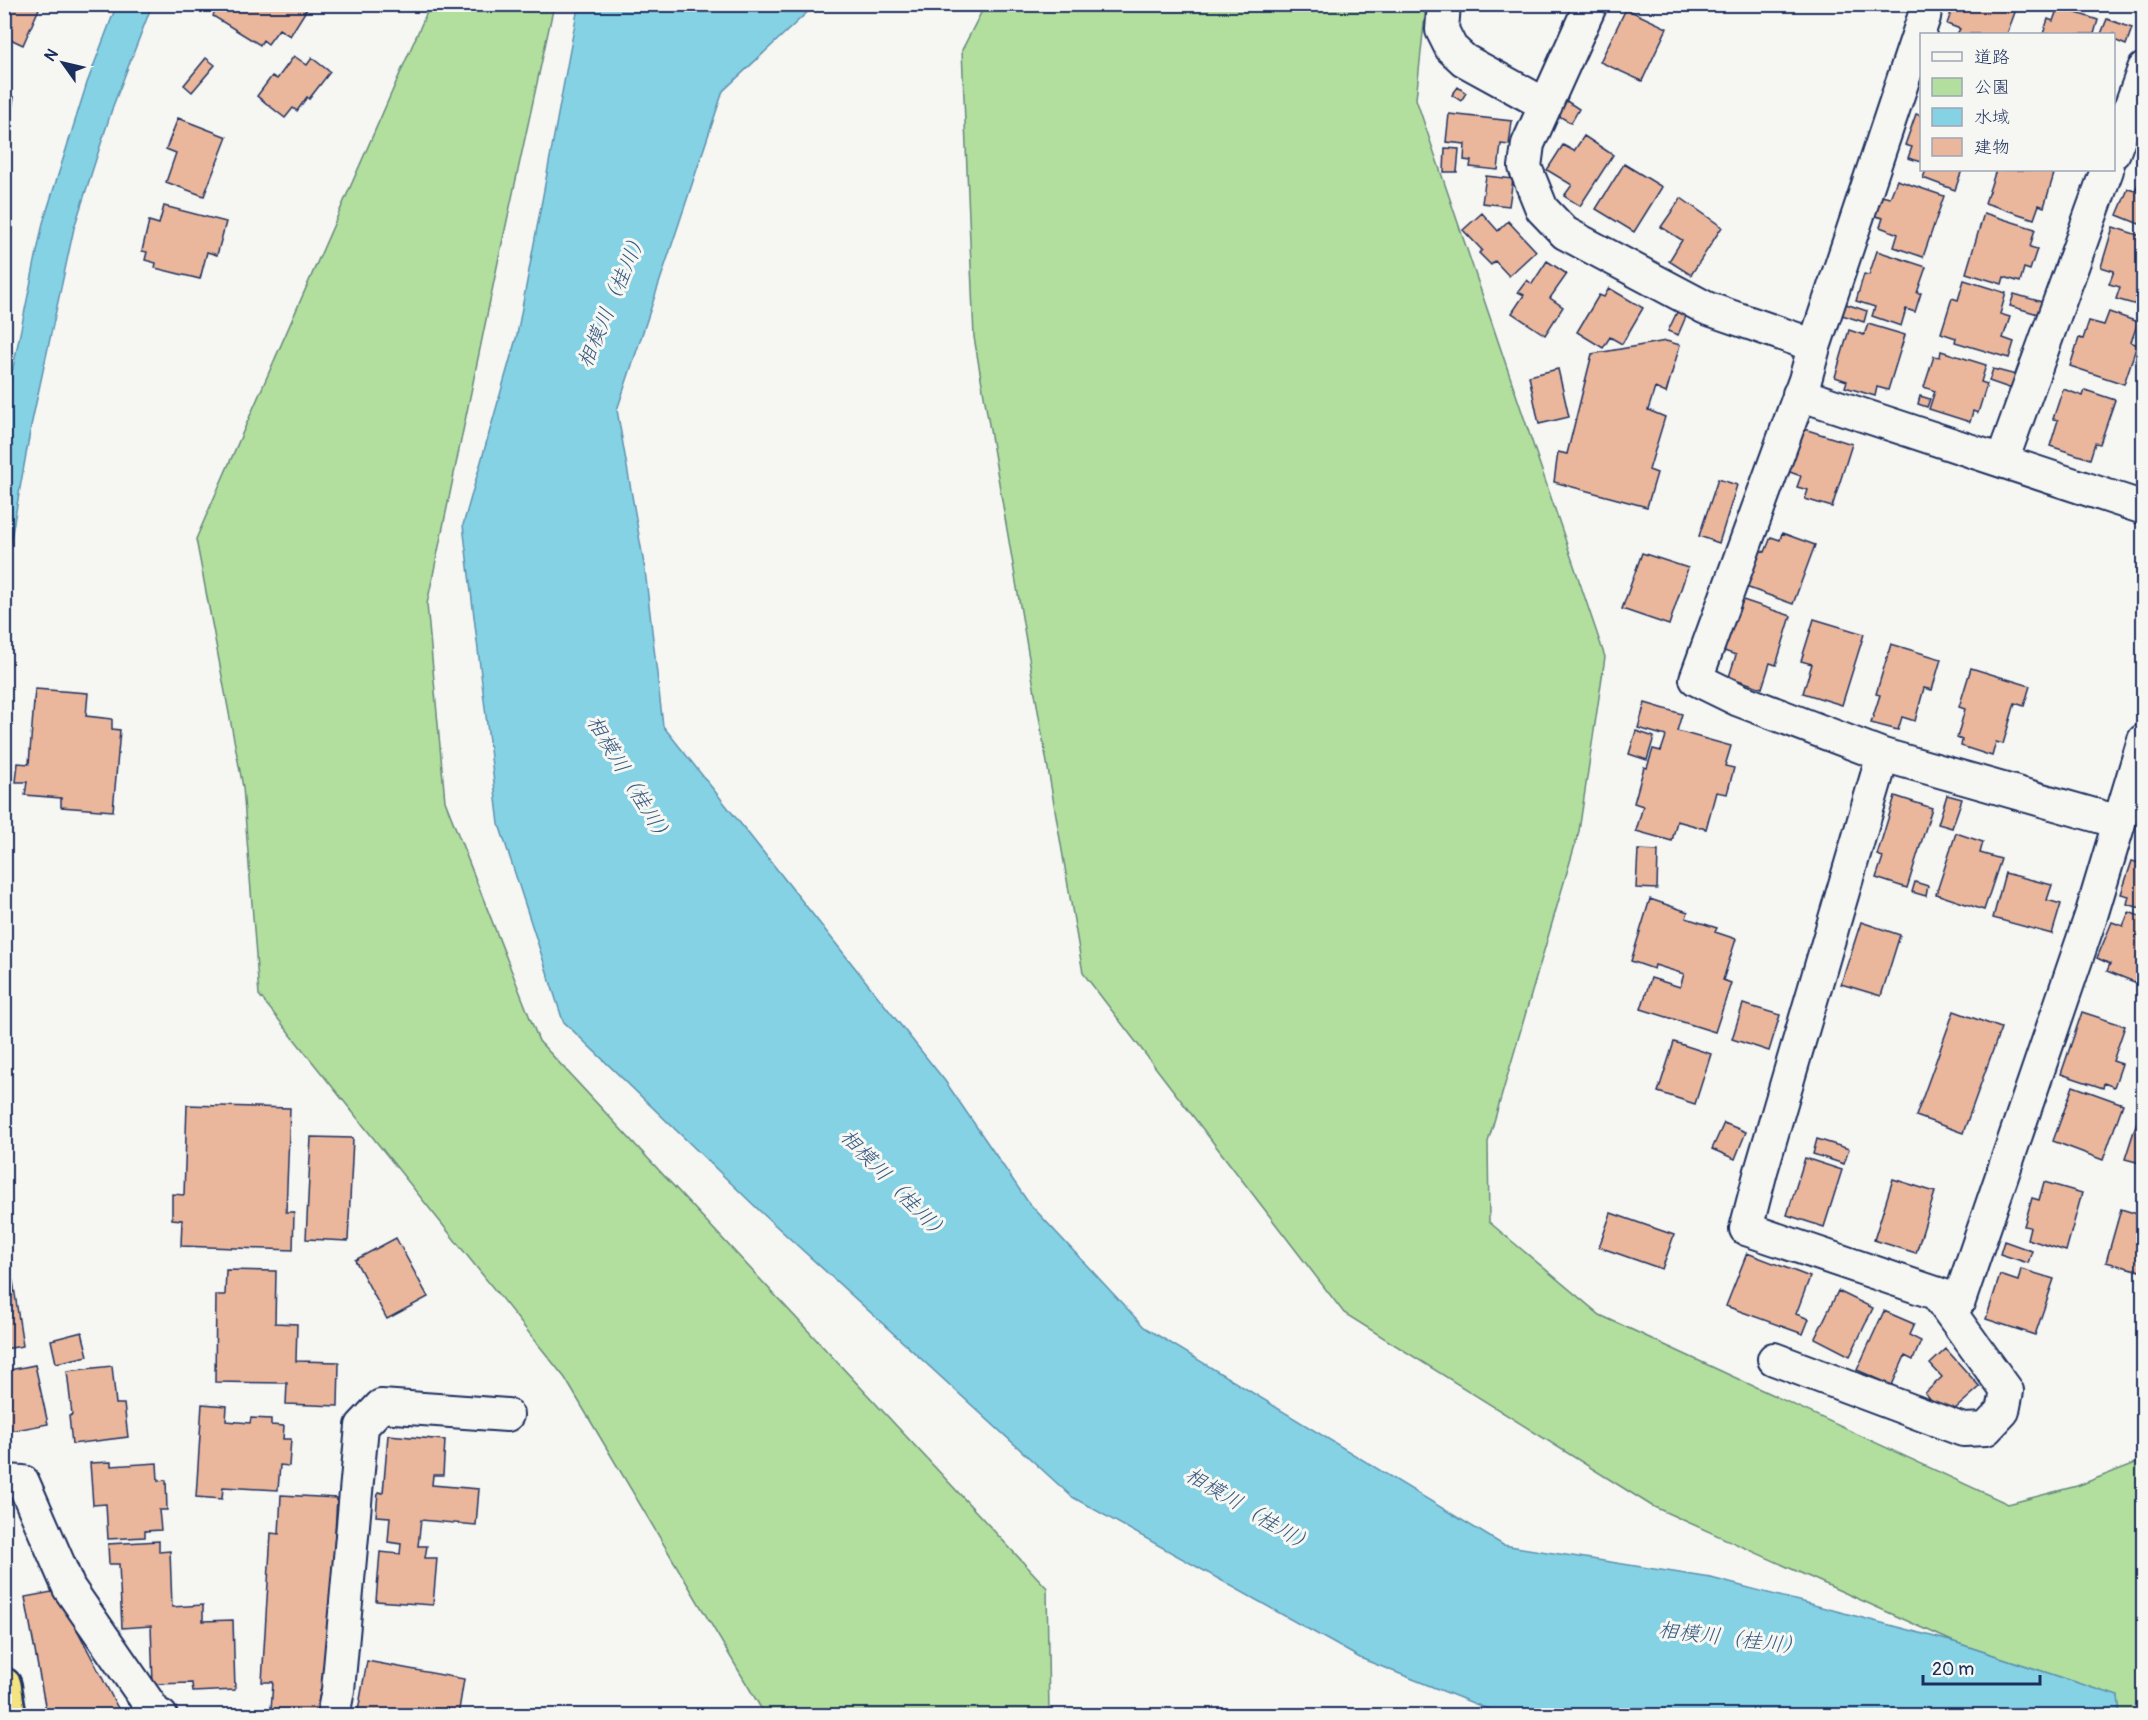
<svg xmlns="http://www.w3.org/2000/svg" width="2148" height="1720" viewBox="0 0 2148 1720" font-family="Pangolin,'Klee One',sans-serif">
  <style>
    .green { fill: #b2df9d; stroke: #66877e; stroke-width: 1.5 }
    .water { fill: #86d2e5; stroke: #5b91af; stroke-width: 1.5 }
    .building { fill: #eab79c; stroke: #1b2f5e; stroke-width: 1.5 }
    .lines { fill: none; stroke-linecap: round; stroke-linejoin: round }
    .minor-casing { stroke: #1b2f5e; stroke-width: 36 }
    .trunk-casing { stroke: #1b2f5e; stroke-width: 38 }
    .minor { stroke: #f6f6f2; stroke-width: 32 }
    .trunk { stroke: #f4e382; stroke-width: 33 }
    .labels { text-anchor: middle; stroke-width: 6; stroke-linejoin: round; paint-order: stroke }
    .water-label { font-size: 21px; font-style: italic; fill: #365880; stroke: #f6f6f2 }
  </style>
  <rect width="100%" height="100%" fill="#f6f6f2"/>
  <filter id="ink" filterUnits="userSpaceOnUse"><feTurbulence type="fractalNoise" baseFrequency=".0167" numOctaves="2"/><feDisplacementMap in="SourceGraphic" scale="12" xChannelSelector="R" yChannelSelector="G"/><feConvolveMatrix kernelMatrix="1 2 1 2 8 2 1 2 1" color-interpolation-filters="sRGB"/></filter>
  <g filter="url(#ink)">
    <!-- green -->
    <path class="green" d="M430,5H554L498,262L427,604L445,801L539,1041L1047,1588L1049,1715H765L565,1378L259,995L243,787L196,539Z
      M985,5H1426L1416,99L1605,657L1579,831L1488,1142L1489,1222L1600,1315L2008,1504L2077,1486L2143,1460V1715H2120L2117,1696L1954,1642L1652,1506L1344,1313L1083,973L974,337L962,50Z"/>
    <!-- water -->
    <path class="water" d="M117,4L152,5L113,106L74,228L31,426L5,573V406L43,223L87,83Z
      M580,5H815L723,91L617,410L645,570L663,726L945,1081L1028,1202L1144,1327L1503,1545L1711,1578L1954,1642L2118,1696L2120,1715H1503L1360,1658L1072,1497L763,1214L563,1021L499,824L463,525L517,335L578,7Z"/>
    <!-- building -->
    <path class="building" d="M4,4H41L23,45L4,36Z
      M218,4H310L290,36L279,29L268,44L263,40L260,45L213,16Z
      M1954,4H2018L2007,34H1957L1960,29L1947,24Z
      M2058,7L2098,20L2094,34H2043L2048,19L2053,21Z
      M1626,9L1667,28L1642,81L1600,62Z
      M2107,19L2132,28L2126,45L2114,40V34H2101Z
      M294,56L307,65L312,58L330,72L309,99L307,97L297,111L293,108L285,118L257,96L272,76L277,79Z
      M206,58L215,65L192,92L184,85Z
      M1458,87L1466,93L1461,101L1452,95Z
      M4,95L14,97L12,109L4,107Z
      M1562,98L1579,109L1571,123L1554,113Z
      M1449,114L1512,121L1509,145L1501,144L1498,170L1470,167L1471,161L1464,160L1465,144L1446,142Z
      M1916,114L1922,116V162L1908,158L1912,147L1905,145Z
      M178,118L227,137L204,196L166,182L176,153L166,149Z
      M1584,136L1613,155L1580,206L1564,196L1572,185L1547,170L1563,145L1574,151Z
      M1445,148L1459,149L1457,172H1444Z
      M1624,164L1662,187L1634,232L1596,209Z
      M1926,170H1962L1955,190L1923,178Z
      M1996,170H2049L2048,172L2054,174L2044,207L2039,205L2034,219L1985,203Z
      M1486,176L1513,179L1509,206L1482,203Z
      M2141,177L2144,178V226L2117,215L2128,189L2135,191Z
      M1897,180L1944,196L1923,257L1894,247L1898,234L1880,227L1883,218L1875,216L1881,196L1890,198Z
      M1681,198L1722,227L1691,275L1669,261L1682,240L1661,227Z
      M164,206L226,222L217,255L207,252L200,279L155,268L156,263L145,260L147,252L142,251L149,221L159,224Z
      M1482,213L1498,231L1508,221L1536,251L1509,276L1495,261L1491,265L1479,253L1482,250L1463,230Z
      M1984,213L2035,229L2030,247L2037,249L2030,270L2024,268L2020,282L2004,277L2002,284L1966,273Z
      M2113,227L2144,237V307L2116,299L2120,287L2109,284L2114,271L2101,267Z
      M1877,251L1926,267L1917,293H1921L1915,312L1906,309L1901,326L1872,316L1875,307L1856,301L1864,274L1869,275Z
      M1547,261L1567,274L1550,298L1563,307L1545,335L1512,313L1524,295L1518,292L1527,280L1532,284Z
      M1964,280L2006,293L2000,314L2010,317L2003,338L2014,342L2009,358L1955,342L1956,338L1941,333L1952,298L1958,300Z
      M1609,288L1643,308L1622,344L1610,337L1603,348L1577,332L1599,295L1604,297Z
      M2014,294L2042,302L2038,314L2010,306Z
      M1846,304L1867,311L1864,322L1842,315Z
      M1678,310L1687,314L1678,335L1668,331Z
      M2109,312L2138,322L2131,342L2137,345L2124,384L2070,366L2079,338L2083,339L2089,321L2104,325Z
      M1868,324L1905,335L1888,390L1877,387L1875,396L1845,387L1847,381L1835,377L1849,330L1864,335Z
      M1666,341L1680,345L1666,393L1655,388L1648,410L1665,417L1649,470L1657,473L1647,507L1554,482L1558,452L1567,454L1592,354Z
      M1941,351L1986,365L1981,382L1987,384L1978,413L1973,411L1970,422L1929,409L1935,391L1924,387L1934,356L1940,357Z
      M1558,369L1569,417L1539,424L1529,376Z
      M1993,369L2016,375L2012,389L1989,381Z
      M2063,389L2083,396L2085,390L2115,400L2100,444L2095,443L2090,459L2050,446L2058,420L2053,419Z
      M1920,396L1930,399L1927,407L1918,404Z
      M1801,428L1852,444L1832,507L1805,499L1808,490L1797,487L1801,476L1787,471Z
      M1718,479L1737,485L1719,543L1699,536Z
      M1782,533L1815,545L1793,604L1746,587L1759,550L1765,552L1771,537L1780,540Z
      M1642,553L1688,568L1669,625L1622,609Z
      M1740,599L1791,616L1776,665L1770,663L1762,688L1729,677L1736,655L1724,651Z
      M1814,619L1864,634L1842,705L1803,693L1812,664L1801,661Z
      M1891,644L1941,659L1932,690L1924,688L1915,721L1902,717L1898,730L1871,723L1880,695L1876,694Z
      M1971,668L2030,686L2024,706L2015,703L2003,744L1996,742L1992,756L1961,746L1962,740L1957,738L1965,709L1959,707Z
      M35,689L88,693L86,716L112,719V729L120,730L113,811L61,807V798L25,795L27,782H16L18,763L29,764Z
      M1645,703L1682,714L1677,731L1731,746L1725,766L1734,768L1727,794L1716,792L1706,829L1677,821L1672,841L1636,831L1643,806L1634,803L1644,767L1647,768L1653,749L1661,751L1666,736L1638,728Z
      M1636,731L1654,737L1647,760L1629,754Z
      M1947,795L1962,799L1952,828L1938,824Z
      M1895,796L1932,808L1907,888L1876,878L1883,857L1877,855Z
      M1956,833L1983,842L1980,853L2001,859L1984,910L1936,894Z
      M1638,850L1658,851L1657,889L1636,888Z
      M2132,861L2144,864V909L2127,904L2129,896L2121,894Z
      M2005,873L2052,885L2047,900L2061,904L2052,934L1993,918Z
      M1915,882L1928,886L1926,896L1912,892Z
      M1650,899L1688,912L1686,918L1717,928L1715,932L1736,939L1723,980L1731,983L1715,1032L1641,1009L1651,978L1680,987L1684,974L1655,965L1654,969L1631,961Z
      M2129,912L2144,918V976L2140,975L2137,983L2107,971L2110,964L2097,958L2112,922L2123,926Z
      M1861,922L1900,935L1881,996L1841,984Z
      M1743,1004L1780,1015L1769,1051L1732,1039Z
      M1954,1011L2001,1028L1963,1133L1916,1116Z
      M2082,1012L2125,1026L2113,1061L2122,1064L2114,1087L2104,1083L2103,1088L2061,1074Z
      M1674,1042L1711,1054L1695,1104L1658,1092Z
      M2073,1086L2123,1104L2103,1160L2053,1141Z
      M187,1105L290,1108L286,1212H294L293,1250L181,1246L182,1220L172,1219V1194L184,1195Z
      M2141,1109L2144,1110V1164L2125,1159Z
      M1724,1123L1746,1132L1735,1159L1712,1149Z
      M311,1137L353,1138L348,1241L306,1239Z
      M1817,1139L1849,1149L1844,1164L1813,1154Z
      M1805,1158L1842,1170L1824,1227L1787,1215Z
      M1893,1179L1935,1192L1916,1253L1874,1240Z
      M2044,1182L2082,1193L2066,1251L2027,1239L2030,1227L2024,1226L2032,1198L2039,1200Z
      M2121,1209L2144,1216V1272L2106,1262Z
      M1611,1213L1674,1235L1662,1269L1599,1247Z
      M396,1238L428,1297L387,1319L355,1260Z
      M2004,1241L2032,1251L2028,1263L2000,1254Z
      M1747,1253L1810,1277L1796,1314L1809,1319L1803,1334L1726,1306Z
      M2021,1269L2054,1279L2035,1335L1986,1319L2000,1275L2018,1281Z
      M226,1270L276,1271L275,1323L297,1324L296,1361L339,1362L338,1406L286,1404L287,1383L215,1382L216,1295H225Z
      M13,1281L23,1346L4,1349V1283Z
      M1838,1291L1873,1308L1850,1356L1815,1338Z
      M1884,1311L1914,1324L1909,1335L1921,1341L1913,1360L1905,1356L1892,1385L1857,1370Z
      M82,1332L88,1356L56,1363L51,1340Z
      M1946,1349L1980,1387L1946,1417L1925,1393L1942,1377L1930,1364Z
      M35,1365L48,1424L11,1431L4,1401V1371Z
      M112,1366L116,1404H124L128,1437L72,1444L69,1416L72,1415L67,1371Z
      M202,1404L227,1406L226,1421L250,1423L251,1418L271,1419V1425L284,1426L283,1439H291L289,1466L280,1465L278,1490L223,1487L222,1499L196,1497Z
      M388,1435L445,1440L443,1475H433L432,1485L479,1489L476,1525L421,1520L418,1546H427L425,1558H437L433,1605L376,1601L380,1552L400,1554L401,1544L388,1542L390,1517L376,1516L378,1492L383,1493Z
      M111,1462V1466L157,1463L158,1481L166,1480L167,1510H159L161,1530L145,1531V1537L108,1539L106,1504L93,1505L90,1463Z
      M281,1495L337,1498L326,1691L320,1690L318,1713L271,1710L273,1682H262L271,1533L279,1534Z
      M159,1541V1552L170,1551L172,1607L203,1605V1621L233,1620L235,1690L193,1692L192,1683L153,1684L151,1626L122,1628L119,1564H109L108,1544Z
      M57,1591L122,1716H47L25,1597Z
      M367,1661L464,1679L458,1716H357Z"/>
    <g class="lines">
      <!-- minor casing -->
      <g class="minor-casing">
        <path id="minor" d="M1444,4L1442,30L1451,48L1464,60L1546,105
          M1591,4L1528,144L1525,167L1542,209L1565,233L1706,308L1796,339L1814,347
          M1926,4L1924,17L1814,347L1805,380L1696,679L1739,700L1883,755L1761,1171L1746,1229L1959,1301L2091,916L2144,740
          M2114,152L2144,69
          M1799,394L2144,508
          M2002,461L2107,170
          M1883,755L2119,822
          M1774,1359L1963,1430L1986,1429L2003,1411L2007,1391L1936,1293
          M4,1481L23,1482L69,1588L156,1714L161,1716
          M333,1716L338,1690L362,1426L381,1406L507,1415"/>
      </g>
      <!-- trunk casing -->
      <g class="trunk-casing">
        <path id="trunk" d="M4,1685L9,1716"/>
      </g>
      <!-- minor -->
      <use href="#minor" class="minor"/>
      <!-- trunk -->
      <use href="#trunk" class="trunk"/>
    </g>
  </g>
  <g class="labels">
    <!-- water labels -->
    <g class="water-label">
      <text transform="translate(612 299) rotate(-67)" y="7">相模川（桂川）</text>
      <text transform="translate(630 780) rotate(59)" y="7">相模川（桂川）</text>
      <text transform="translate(895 1185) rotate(46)" y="7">相模川（桂川）</text>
      <text transform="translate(1250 1510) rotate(31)" y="7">相模川（桂川）</text>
      <text transform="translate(1731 1638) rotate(7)" y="7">相模川（桂川）</text>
    </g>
  </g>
  <!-- margin -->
  <rect width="2148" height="1720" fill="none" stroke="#f6f6f2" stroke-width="24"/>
  <rect x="12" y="12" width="2124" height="1696" fill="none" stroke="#1b2f5e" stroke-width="2" filter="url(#ink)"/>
  <!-- legend -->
  <rect x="1920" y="33" width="195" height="138" fill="#f6f6f2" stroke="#9ea6b7" stroke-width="1.5"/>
  <rect x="1932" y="52" width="30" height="9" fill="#f6f6f2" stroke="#9ea6b7" stroke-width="1.5"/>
  <text x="1974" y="63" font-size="18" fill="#1b2f5e">道路</text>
  <rect x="1932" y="78" width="30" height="18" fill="#b2df9d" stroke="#9ea6b7" stroke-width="1.5"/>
  <text x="1974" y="93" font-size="18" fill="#1b2f5e">公園</text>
  <rect x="1932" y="108" width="30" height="18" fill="#86d2e5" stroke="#9ea6b7" stroke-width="1.5"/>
  <text x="1974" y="123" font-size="18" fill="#1b2f5e">水域</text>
  <rect x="1932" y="138" width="30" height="18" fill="#eab79c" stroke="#9ea6b7" stroke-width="1.5"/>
  <text x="1974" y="153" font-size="18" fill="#1b2f5e">建物</text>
  <!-- north arrow -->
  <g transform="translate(63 63) rotate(304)" stroke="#f6f6f2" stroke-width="4.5" paint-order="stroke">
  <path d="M0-4.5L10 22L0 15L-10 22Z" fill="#1b2f5e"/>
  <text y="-9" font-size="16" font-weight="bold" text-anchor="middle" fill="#1b2f5e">N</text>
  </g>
  <!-- scale -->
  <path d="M1923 1675v9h117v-9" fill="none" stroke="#1b2f5e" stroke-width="3"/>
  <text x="1932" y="1675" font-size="18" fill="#1b2f5e" stroke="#f6f6f2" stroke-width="4.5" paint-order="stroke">20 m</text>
</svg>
